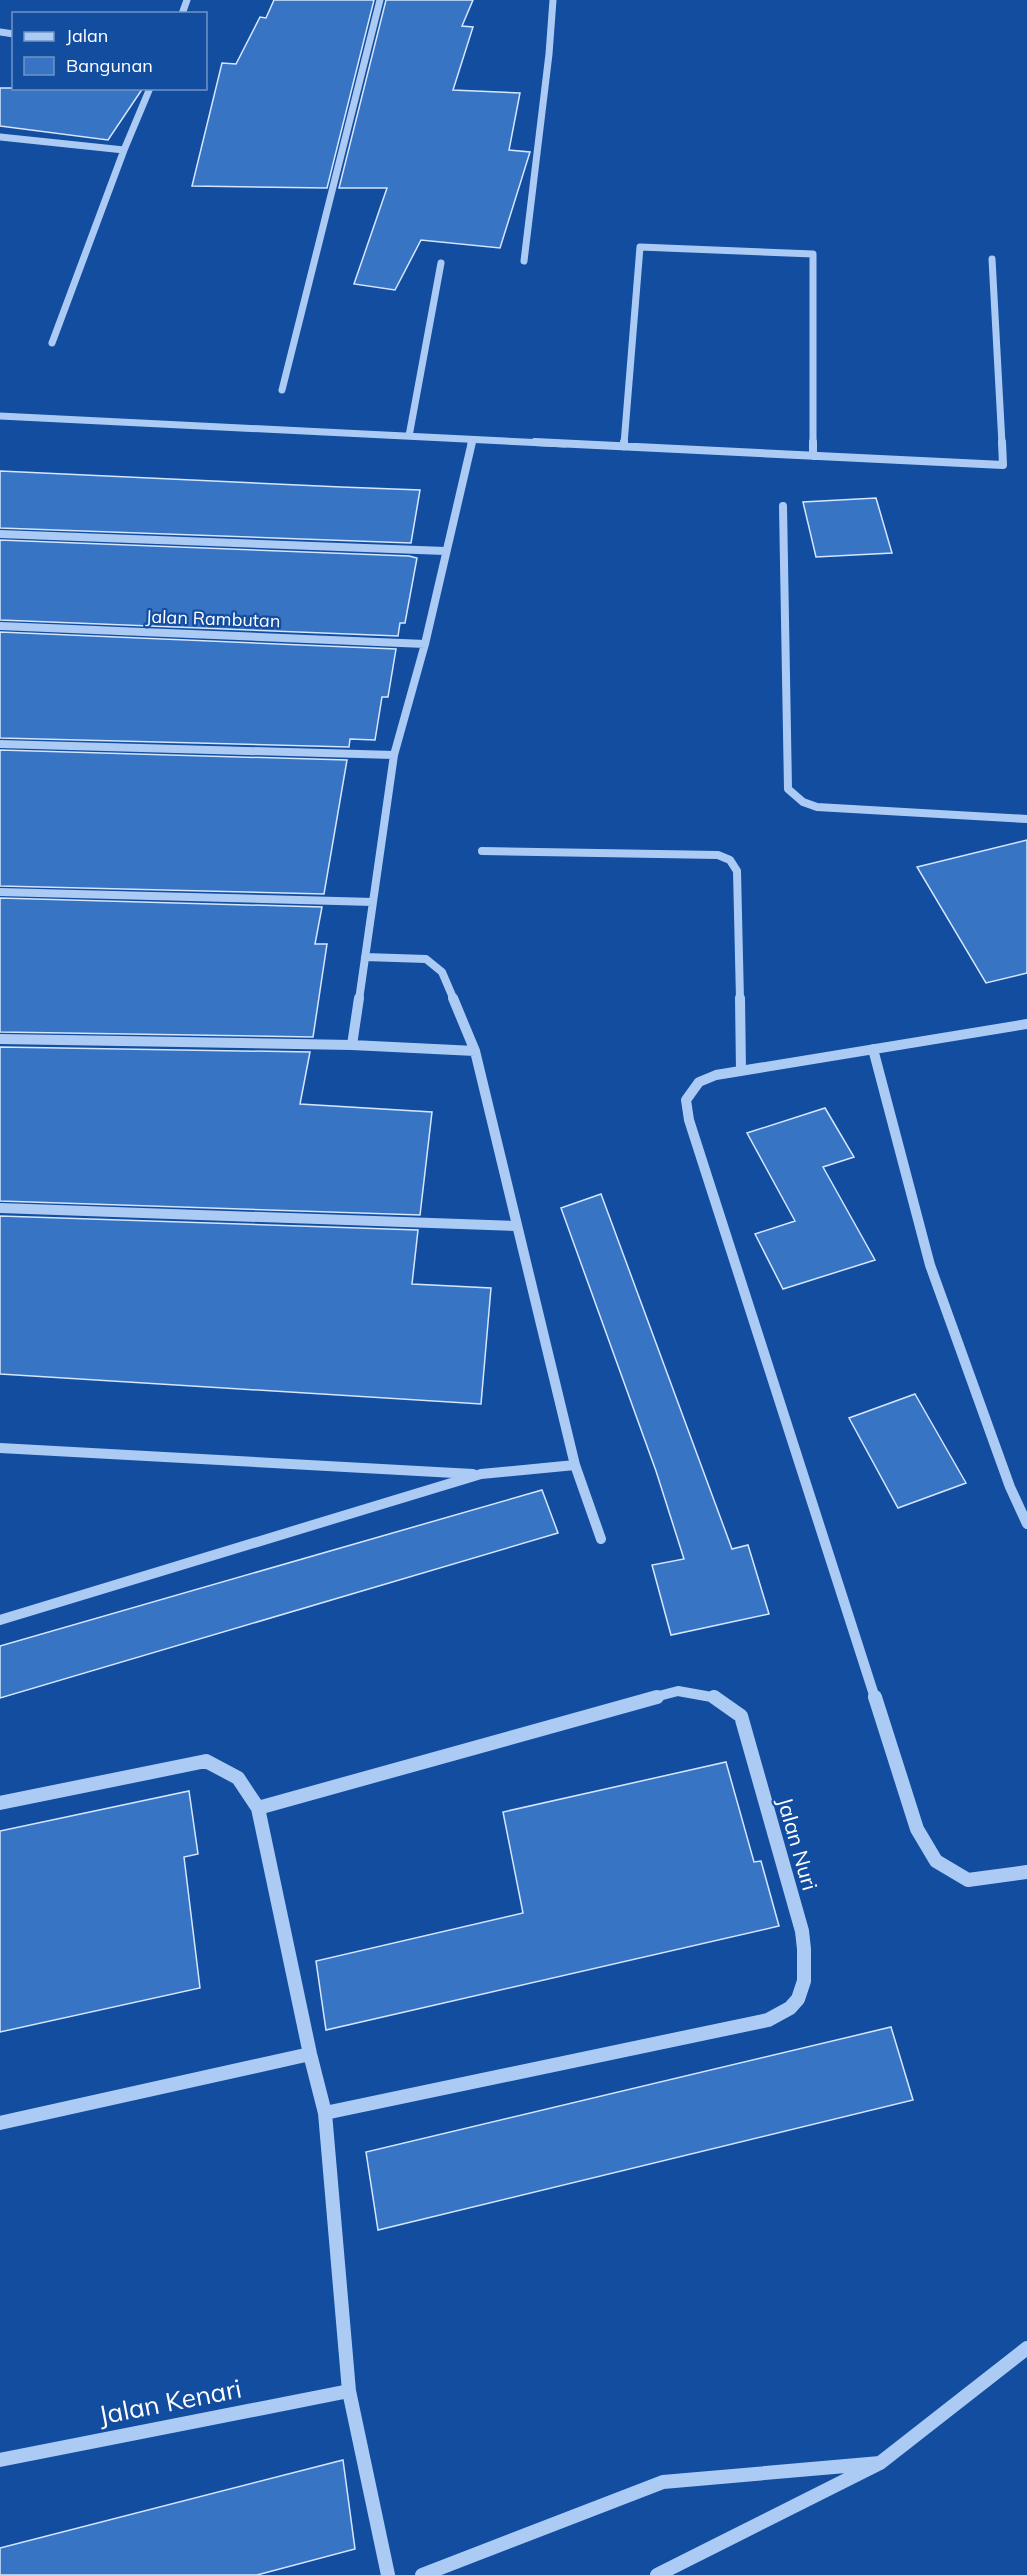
<svg xmlns="http://www.w3.org/2000/svg" width="1027" height="2575" viewBox="0 0 1027 2575" font-family="Mulish,sans-serif">
  <style>
    .building { fill: #3874c4; stroke: #d5e6fd; stroke-width: 1.5 }
    .lines { fill: none; stroke-linecap: round; stroke-linejoin: round }
    .minor-far3 { stroke: #accbf4; stroke-width: 7 }
    .minor-far2 { stroke: #accbf4; stroke-width: 8 }
    .minor-far1 { stroke: #accbf4; stroke-width: 10 }
    .minor { stroke: #accbf4; stroke-width: 14 }
    .labels { text-anchor: middle; stroke-width: 4.5; stroke-linejoin: round; paint-order: stroke }
    .far-street-label { font-size: 18px; fill: #fff; stroke: #134da0 }
    .street-label { font-size: 21px; fill: #fff; stroke: #134da0 }
    .near-street-label { font-size: 26px; fill: #fff; stroke: #134da0 }
  </style>
  <rect width="100%" height="100%" fill="#134da0"/>
  <!-- building -->
  <path class="building" d="M274,0H374L327,188L192,186L222,63L236,64L260,17L266,18Z
    M386,0H473L462,26L473,27L453,90L520,93L509,150L530,152L500,248L421,240L395,290L354,284L387,188H339Z
    M0,88H143L108,140L0,126Z
    M0,471L341,487L420,490L411,543L0,528Z
    M876,498L892,553L816,557L803,502Z
    M0,540L409,556L417,558L405,623H400L398,636L0,620Z
    M0,632L396,649L388,697H382L375,740L350,739L349,747L0,738Z
    M0,750L347,760L324,894L0,886Z
    M1027,840V973L986,983L917,867Z
    M0,898L322,907L315,944H327L313,1037L0,1032Z
    M0,1047L310,1052L300,1104L432,1112L420,1215L0,1201Z
    M825,1108L854,1157L823,1167L875,1260L783,1289L755,1234L795,1221L747,1133Z
    M601,1194L732,1549L748,1545L769,1614L671,1635L652,1565L684,1559L656,1471L561,1208Z
    M0,1216L418,1230L412,1284L491,1288L481,1404L0,1374Z
    M915,1394L966,1483L898,1508L849,1418Z
    M542,1490L558,1533L0,1698V1646Z
    M726,1762L754,1862L761,1861L779,1926L326,2030L316,1961L523,1913L503,1812Z
    M189,1791L198,1854L184,1857L200,1988L0,2032V1831Z
    M891,2027L913,2100L378,2230L366,2152Z
    M343,2460L355,2549L257,2575H0V2548Z"/>
  <g class="lines">
    <!-- minor-far3 -->
    <path class="minor-far3" d="M182,14L187,0
      M0,32L14,34
      M0,137L124,150
      M992,259L1002,444
      M524,261L549,54L553,0
      M52,343L124,150L150,88
      M282,390L380,0
      M0,416L565,444
      M409,436L441,263
      M471,444L472,440
      M624,444L640,247L813,254V444"/>
    <!-- minor-far2 -->
    <path class="minor-far2" d="M535,442L1003,465L1002,442
      M813,442V456
      M624,447V442
      M783,506L788,789L803,802L817,807L1027,819
      M0,534L445,551
      M0,626L425,644
      M0,744L394,755
      M482,851L718,855L730,860L737,871L740,1000
      M0,892L373,902
      M365,957L426,959L442,972L454,1000
      M359,1000L394,755L425,644L472,442"/>
    <!-- minor-far1 -->
    <path class="minor-far1" d="M453,998L475,1051L575,1465L601,1539
      M740,998L741,1071
      M0,1039L352,1045L475,1051
      M352,1045L359,998
      M873,1049L930,1265L1010,1487L1027,1524
      M0,1208L516,1226
      M0,1448L473,1474
      M0,1620L481,1474L575,1465
      M651,1698L678,1691L717,1698
      M875,1698L689,1120L686,1100L699,1082L716,1075L1027,1024"/>
    <!-- minor -->
    <path class="minor" d="M875,1697L917,1829L936,1861L968,1880L1027,1872
      M0,1803L206,1761L238,1778L258,1808L310,2054L325,2113L349,2391L388,2575
      M258,1808L657,1697
      M325,2113L768,2020L790,2008L798,1999L804,1981V1949L802,1931L741,1716L714,1697
      M0,2123L310,2054
      M0,2460L349,2391
      M422,2575L663,2482L880,2463
      M657,2575L880,2463L1027,2348"/>
  </g>
  <g class="labels">
    <!-- far-street labels -->
    <g class="far-street-label">
      <text transform="translate(213 619) rotate(2)" y="6">Jalan Rambutan</text>
    </g>
    <!-- street labels -->
    <g class="street-label">
      <text transform="translate(797 1844) rotate(74)" y="7">Jalan Nuri</text>
    </g>
    <!-- near-street labels -->
    <g class="near-street-label">
      <text transform="translate(170 2402) rotate(-11)" y="9">Jalan Kenari</text>
    </g>
  </g>
  <!-- legend -->
  <rect x="12" y="12" width="195" height="78" fill="#134da0" stroke="#7194c6" stroke-width="1.5"/>
  <rect x="24" y="32" width="30" height="9" fill="#accbf4" stroke="#7194c6" stroke-width="1.5"/>
  <text x="66" y="42" font-size="18" fill="#ffffff">Jalan</text>
  <rect x="24" y="57" width="30" height="18" fill="#3874c4" stroke="#7194c6" stroke-width="1.5"/>
  <text x="66" y="72" font-size="18" fill="#ffffff">Bangunan</text>
</svg>
